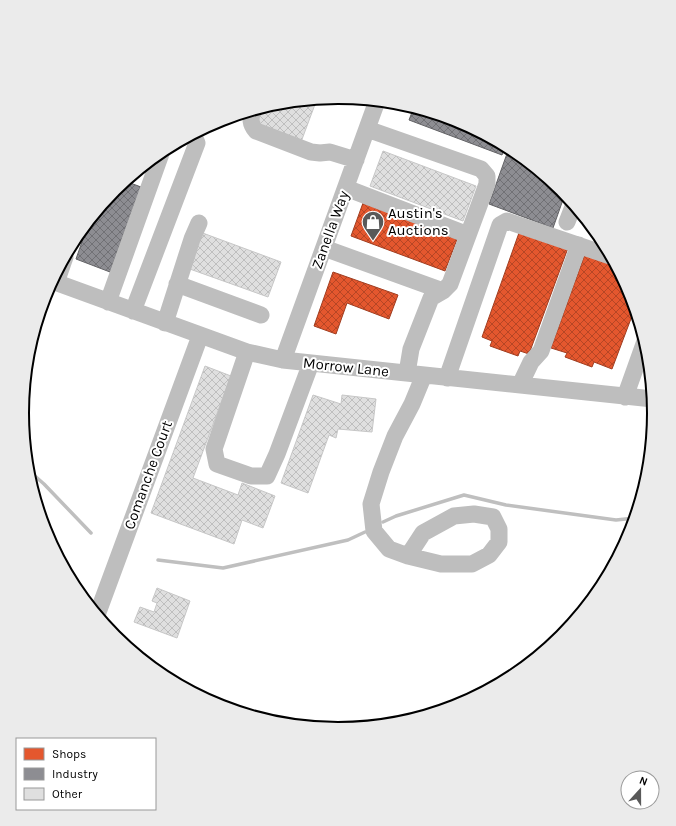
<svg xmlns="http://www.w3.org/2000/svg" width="676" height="826" viewBox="0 0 676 826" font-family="Karla,sans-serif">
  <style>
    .shops { fill: url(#shops-cross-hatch); stroke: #a03d20 }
    .industry { fill: url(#industry-cross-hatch); stroke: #636366 }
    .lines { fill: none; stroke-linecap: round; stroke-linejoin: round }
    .stream { stroke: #bfbfbf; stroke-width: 3.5 }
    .building { fill: url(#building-cross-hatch); stroke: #c7c7c7 }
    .minor { stroke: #bebebe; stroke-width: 17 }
    .labels { text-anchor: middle; stroke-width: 4; stroke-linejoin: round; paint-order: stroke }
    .poi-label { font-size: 15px; fill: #000; stroke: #fff; text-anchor: start }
    .street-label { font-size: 15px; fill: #000; stroke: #fff }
    .rim { fill: none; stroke: #000; stroke-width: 2 }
  </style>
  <defs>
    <pattern id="shops-cross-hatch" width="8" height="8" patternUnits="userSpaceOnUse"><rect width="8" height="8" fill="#e4572e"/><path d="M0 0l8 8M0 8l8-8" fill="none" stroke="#b64625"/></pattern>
    <pattern id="industry-cross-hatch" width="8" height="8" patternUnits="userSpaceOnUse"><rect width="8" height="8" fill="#8d8d92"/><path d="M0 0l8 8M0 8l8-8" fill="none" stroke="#717175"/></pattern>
    <pattern id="building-cross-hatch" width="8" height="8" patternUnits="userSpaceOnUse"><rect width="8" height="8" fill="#dfdfdf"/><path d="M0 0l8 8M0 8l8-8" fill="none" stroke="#bebebe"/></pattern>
  </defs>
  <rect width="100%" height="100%" fill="#fff"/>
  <!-- shops -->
  <path class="shops" d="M363,203L458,237L445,271L351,236Z
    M520,230L568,248L529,354L520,351L518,356L490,346L492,341L482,337Z
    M585,254L615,265L630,292L635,308L612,369L594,362L592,367L565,357L567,353L551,348Z
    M333,272L398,295L389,319L347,303L336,334L314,326Z"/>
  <!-- industry -->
  <path class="industry" d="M414,107L459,121L506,146L502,155L409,120Z
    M509,148L562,190L565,194L553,228L489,204Z
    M125,181L141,187L110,272L76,259L90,219L115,189Z"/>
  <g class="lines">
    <!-- stream -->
    <path class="stream" d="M28,470L44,484L91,533
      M383,522L396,516L464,495L506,505L616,520L635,518
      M158,560L223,568L348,540L365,532"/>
  </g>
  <!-- building -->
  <path class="building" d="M317,99L301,142L260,127L256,118L260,108L277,103Z
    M383,151L476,186L463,221L370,186Z
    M200,232L281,262L268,297L187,268Z
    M205,366L231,376L193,478L238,495L242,483L275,496L263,528L242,520L234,544L151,513Z
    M313,395L341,404L342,395L376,399L372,432L338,429L336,438L329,435L308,493L281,483Z
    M157,588L190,601L177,638L134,622L140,607L154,612L157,603L152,601Z
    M148,664L171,673L169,679L162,676Z"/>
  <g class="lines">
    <!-- minor -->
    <path class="minor" d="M253,110C250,119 250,124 256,131L311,152L320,153L330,152L356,160
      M367,129L481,169L487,176V184L450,284L443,291L431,298L411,349L407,373
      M346,188L468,235
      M567,222L574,204
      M324,248L443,291
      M52,281L247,352L283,360L653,399
      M56,283L65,257
      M177,284L261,315
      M108,302L162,151
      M133,311L197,143L194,136L191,135
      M165,323L192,239L199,223
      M247,352L214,449L217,464L251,476H267L277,454L311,363
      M283,360L377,101
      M447,378L500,225L507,221L610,256
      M520,385L531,362L541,351L579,245
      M625,397L645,341
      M408,556L423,533L454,516L474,514L493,517L499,529V542L489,555L472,564H441L408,556L389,549L374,531L371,504L381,472L395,436L412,404L424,375
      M97,615L200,336"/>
  </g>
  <!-- icons -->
  <defs>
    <g id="shop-pin" transform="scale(1.15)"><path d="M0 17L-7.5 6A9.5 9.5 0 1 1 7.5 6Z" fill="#595959" stroke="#fff"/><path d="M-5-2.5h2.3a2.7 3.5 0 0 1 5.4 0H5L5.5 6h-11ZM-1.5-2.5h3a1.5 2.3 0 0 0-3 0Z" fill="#fff"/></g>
  </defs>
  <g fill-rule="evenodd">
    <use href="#shop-pin" x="373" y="222"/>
  </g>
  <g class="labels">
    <!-- poi labels -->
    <g class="poi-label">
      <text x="388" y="218">Austin's<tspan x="388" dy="17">Auctions</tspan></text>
    </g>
    <!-- street labels -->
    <g class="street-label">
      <text transform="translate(330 230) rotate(-70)" y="5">Zanella Way</text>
      <text transform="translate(346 367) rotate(6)" y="5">Morrow Lane</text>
      <text transform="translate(148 475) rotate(-70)" y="5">Comanche Court</text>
    </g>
  </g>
  <!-- crop -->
  <path d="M0 0H676V826H0ZM29 413a309 309 0 1 1 618 0a309 309 0 1 1-618 0Z" fill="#ebebeb" fill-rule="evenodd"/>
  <path class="rim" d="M29 413a309 309 0 1 1 618 0a309 309 0 1 1-618 0Z"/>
  <!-- legend -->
  <rect x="16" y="738" width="140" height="72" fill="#ffffff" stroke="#999999"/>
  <rect x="24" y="748" width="20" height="12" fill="#e4572e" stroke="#999999"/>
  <text x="52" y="758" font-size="12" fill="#000000">Shops</text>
  <rect x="24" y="768" width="20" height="12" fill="#8d8d92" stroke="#999999"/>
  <text x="52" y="778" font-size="12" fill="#000000">Industry</text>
  <rect x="24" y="788" width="20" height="12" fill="#dfdfdf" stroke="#999999"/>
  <text x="52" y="798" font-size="12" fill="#000000">Other</text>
  <!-- north arrow -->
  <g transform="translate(640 790) rotate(21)"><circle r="19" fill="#ffffff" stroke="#999999"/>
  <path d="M0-3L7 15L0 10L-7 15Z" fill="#595959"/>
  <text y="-6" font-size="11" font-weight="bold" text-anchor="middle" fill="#000000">N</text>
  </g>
</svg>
